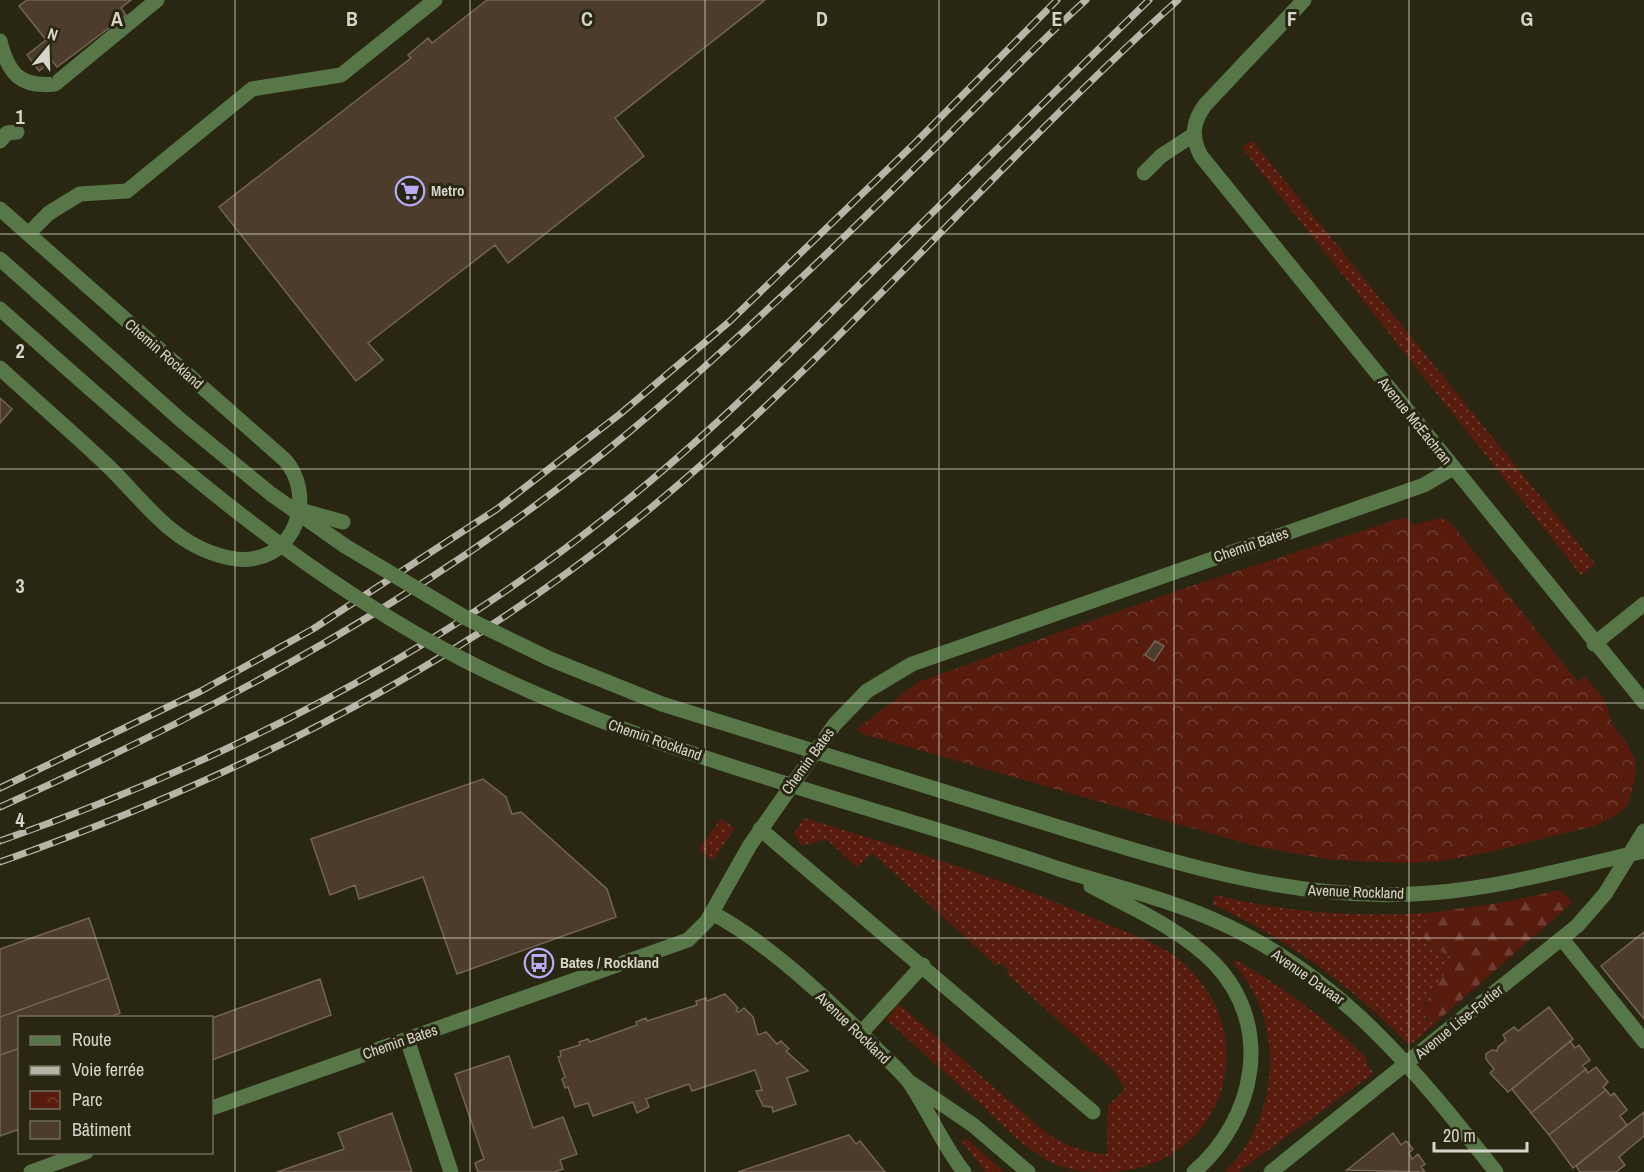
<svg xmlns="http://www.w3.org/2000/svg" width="1644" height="1172" viewBox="0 0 1644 1172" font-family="'Archivo Narrow',sans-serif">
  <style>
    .grass { fill: url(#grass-dots) }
    .forest { fill: url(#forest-firs) }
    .park { fill: url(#park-crowns) }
    .building { fill: #4c3c2c; stroke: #756452; stroke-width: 1.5 }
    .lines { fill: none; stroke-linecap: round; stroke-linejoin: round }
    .minor { stroke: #587748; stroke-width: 15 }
    .rail-casing { stroke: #b7b5a7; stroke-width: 7 }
    .rail { stroke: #292712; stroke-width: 4.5; stroke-dasharray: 14; stroke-linecap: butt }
    .minor-bridge { stroke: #587748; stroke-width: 15 }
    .grid { fill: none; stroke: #d7d5c9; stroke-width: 1.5; stroke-opacity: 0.55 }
    .labels { text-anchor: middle; stroke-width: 6; stroke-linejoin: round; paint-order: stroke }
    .poi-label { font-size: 15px; font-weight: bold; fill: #d7d5c9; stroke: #292712; text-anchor: start }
    .street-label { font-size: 15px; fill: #d7d5c9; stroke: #292712 }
    .grid-label { font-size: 20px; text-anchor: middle; font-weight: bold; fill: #d7d5c9; stroke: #292712; stroke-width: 6; stroke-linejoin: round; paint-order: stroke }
  </style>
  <defs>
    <pattern id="grass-dots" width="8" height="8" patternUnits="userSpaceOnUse" patternTransform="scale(1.5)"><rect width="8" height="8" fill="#581c0f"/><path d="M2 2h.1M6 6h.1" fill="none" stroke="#6f3c31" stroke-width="1.8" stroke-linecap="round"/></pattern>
    <pattern id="forest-firs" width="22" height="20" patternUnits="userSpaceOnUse" patternTransform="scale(1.5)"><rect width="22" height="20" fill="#581c0f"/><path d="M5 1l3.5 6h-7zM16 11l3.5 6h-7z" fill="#6f3c31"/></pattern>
    <pattern id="park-crowns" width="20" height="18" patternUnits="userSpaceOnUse" patternTransform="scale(1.5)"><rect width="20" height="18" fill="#581c0f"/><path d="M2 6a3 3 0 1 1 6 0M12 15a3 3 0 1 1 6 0" fill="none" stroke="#6f3c31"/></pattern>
  </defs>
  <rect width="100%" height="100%" fill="#292712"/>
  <!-- grass -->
  <path class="grass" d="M1252,140L1595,564L1581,575L1242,148Z
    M804,818C908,850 1011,880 1109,925C1132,935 1161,944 1180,960C1269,1035 1223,1172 1105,1172C1092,1172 1079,1172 1066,1168C1032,1158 1006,1128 981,1104C949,1076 917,1048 886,1019L899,1004L1038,1126C1060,1144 1079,1152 1107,1154L1108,1105L1125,1090L1114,1071L1007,974L1009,971L1000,963L997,966L872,853L857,867L826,839L802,846L794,834Z
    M721,819L735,828L713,860L699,849Z
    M1215,895C1286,913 1356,917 1429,913L1423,933L1426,943L1450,956L1448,970L1424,1004L1426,1020L1434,1024L1413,1043H1407C1351,986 1285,937 1212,904Z
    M1235,960C1282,986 1326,1019 1365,1056L1367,1066L1374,1073L1238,1172H1225C1280,1117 1287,1022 1233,963Z
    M966,1138L1004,1172H986L962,1142Z"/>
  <!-- forest -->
  <path class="forest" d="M1561,890L1572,903L1434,1024C1406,1009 1450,981 1450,956L1426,943L1423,933L1429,913L1505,902Z"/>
  <!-- park -->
  <path class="park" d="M1405,517L1413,525L1441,518L1451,523L1578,682L1585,676L1604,700L1613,725L1628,745L1635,761L1636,775L1628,804L1616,815L1594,826L1494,851L1442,861L1406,863L1333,860L1259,847L863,734L857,729L918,682L1191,586Z"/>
  <!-- building -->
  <path class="building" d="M27,0H131L121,8L126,15L57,67L52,61L39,71L27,55L46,40L19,6Z
    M487,0H765L615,118L644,156L508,263L495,245L368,343L383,360L356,381L219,207L411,58L408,55L428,38L432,43Z
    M0,398L12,409L0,423Z
    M1155,641L1164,646L1154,661L1145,655Z
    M483,779L506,797L512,814L521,812L607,889L616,917L457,974L423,877L359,899L355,885L330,895L311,839Z
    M89,918L109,978L0,1017V949Z
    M1644,932V1019L1601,966Z
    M109,978L120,1013L107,1018H20V1048L0,1055V1017Z
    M320,979L331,1015L212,1060V1018Z
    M725,994L738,1008L736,1011L739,1012L744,1008L753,1017L758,1035L766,1032L777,1044L781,1041L789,1049L786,1051L808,1071L787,1078L796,1104L773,1112L772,1107L763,1106L756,1091L762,1090L755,1070L692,1091L689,1084L646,1099L649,1107L637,1113L633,1102L593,1116L588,1103L575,1107L568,1087L565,1088L562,1079L565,1077L558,1057L561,1056L560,1051L580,1045L579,1042L588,1039L590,1042L637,1025L636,1022L646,1018L647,1021L697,1005L696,1001L706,998L707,1001Z
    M1549,1007L1573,1039L1508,1092L1490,1073L1494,1069L1486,1059V1054L1492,1050L1497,1051L1498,1047L1506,1040L1503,1035L1514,1027L1518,1031Z
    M1570,1041L1575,1048L1579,1045L1590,1060L1582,1066L1586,1069L1531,1113L1512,1089Z
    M20,1048V1129L0,1136V1055Z
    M509,1056L533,1128L563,1117L577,1154L560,1160L563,1169L554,1172H478L475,1163L484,1159L455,1074Z
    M1596,1067L1608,1082L1603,1087L1606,1090L1549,1135L1531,1113L1586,1069L1588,1073Z
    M1606,1090L1611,1096L1614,1093L1627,1110L1620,1116L1627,1125L1573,1168L1549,1135Z
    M1644,1112V1136L1619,1157L1625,1165L1616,1172H1580L1576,1166Z
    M392,1113L412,1172H277L344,1149L338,1133Z
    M1393,1133L1401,1145L1406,1141L1413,1149L1409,1153L1412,1159L1418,1154L1425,1164L1421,1167L1425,1172L1347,1170Z
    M849,1135L856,1144L860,1141L885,1172H738Z"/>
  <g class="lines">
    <!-- minor -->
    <path class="minor" d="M1304,0L1205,105C1192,123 1191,137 1201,156L1644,702
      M0,41C8,73 20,88 55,84L157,0
      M0,141L7,133L17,132
      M1144,173L1161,156L1193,135
      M0,209L285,460C313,492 300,549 256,558C241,562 226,558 212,553C167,537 141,498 108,466C73,433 36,401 0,368
      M28,234L49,213L80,194L127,191L252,89L341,75L435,0
      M300,510L343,522
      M1594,644L1644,604
      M760,829L1093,1112
      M1071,831C1188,867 1305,903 1429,893C1501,888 1573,867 1644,851
      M1059,869C1112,886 1168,899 1219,922C1340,976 1416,1071 1496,1172
      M1091,886C1132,908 1181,929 1214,963C1275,1026 1255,1119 1194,1172
      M712,913C769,943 829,1000 874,1046C885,1058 899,1069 909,1082C929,1111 942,1144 964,1172
      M1562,939L1644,1041
      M861,1033L923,965
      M407,1039L451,1172
      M911,1083L973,1125L1028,1172
      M212,1108L688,940L707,921L750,845L835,724L867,691L912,664L1424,485L1453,468
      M31,1172L86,1152
      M1271,1172L1577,926L1605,894L1644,831"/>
    <!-- rail casing -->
    <g class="rail-casing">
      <path id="rail" d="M0,788L201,691L313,629L497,509L620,414L729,322L915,143L1057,0
        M0,807C222,708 441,589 628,433C731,347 829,253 924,159C978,106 1030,51 1086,0
        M0,841C221,763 432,657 615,510C704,439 785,359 865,279C960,186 1054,92 1149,0
        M0,862C224,783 439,677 626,528C825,370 988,170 1178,0"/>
    </g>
    <!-- rail -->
    <use href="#rail" class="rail"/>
    <!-- minor-bridge -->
    <path class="minor-bridge" d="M0,259L183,422L271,494L345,546L466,618L550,659L662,704L1071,831
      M0,309C148,440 289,570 466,661C653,756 861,801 1059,869"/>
  </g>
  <!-- grid -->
  <path class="grid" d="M235,0V1172M470,0V1172M705,0V1172M939,0V1172M1174,0V1172M1409,0V1172M0,234H1644M0,469H1644M0,703H1644M0,938H1644"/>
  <!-- icons -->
  <defs>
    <g id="supermarket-ring" transform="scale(1.5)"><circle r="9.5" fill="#292712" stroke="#baaaf7" stroke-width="1.5"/><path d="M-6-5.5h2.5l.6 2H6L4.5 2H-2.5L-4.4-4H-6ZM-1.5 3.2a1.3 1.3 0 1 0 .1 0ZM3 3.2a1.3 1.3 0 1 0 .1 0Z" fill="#baaaf7"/></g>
    <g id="bus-ring" transform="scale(1.5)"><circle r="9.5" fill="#292712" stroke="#baaaf7" stroke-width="1.5"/><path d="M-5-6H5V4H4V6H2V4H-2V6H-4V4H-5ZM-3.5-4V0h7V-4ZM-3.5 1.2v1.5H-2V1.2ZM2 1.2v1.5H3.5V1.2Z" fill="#baaaf7"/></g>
  </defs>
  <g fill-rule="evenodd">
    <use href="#supermarket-ring" x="410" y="191"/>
    <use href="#bus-ring" x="539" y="963"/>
  </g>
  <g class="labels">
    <!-- poi labels -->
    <g class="poi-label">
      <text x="431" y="196">Metro</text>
      <text x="560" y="968">Bates / Rockland</text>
    </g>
    <!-- street labels -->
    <g class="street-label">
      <text transform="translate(164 354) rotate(41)" y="5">Chemin Rockland</text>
      <text transform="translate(1415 421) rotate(51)" y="5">Avenue McEachran</text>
      <text transform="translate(1251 545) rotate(-19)" y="5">Chemin Bates</text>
      <text transform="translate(655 740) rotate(19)" y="5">Chemin Rockland</text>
      <text transform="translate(808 761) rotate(-54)" y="5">Chemin Bates</text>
      <text transform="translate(1356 892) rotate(2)" y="5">Avenue Rockland</text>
      <text transform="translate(1308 977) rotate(35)" y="5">Avenue Davaar</text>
      <text transform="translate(1459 1022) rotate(-39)" y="5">Avenue Lise-Fortier</text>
      <text transform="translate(853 1028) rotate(44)" y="5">Avenue Rockland</text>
      <text transform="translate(400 1042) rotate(-19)" y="5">Chemin Bates</text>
    </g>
  </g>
  <g class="grid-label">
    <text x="117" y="26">A</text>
    <text x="352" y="26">B</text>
    <text x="587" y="26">C</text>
    <text x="822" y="26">D</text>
    <text x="1057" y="26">E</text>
    <text x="1292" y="26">F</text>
    <text x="1527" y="26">G</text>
    <text x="20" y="124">1</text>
    <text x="20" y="358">2</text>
    <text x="20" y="593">3</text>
    <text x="20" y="827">4</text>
  </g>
  <!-- legend -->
  <rect x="18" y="1016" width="195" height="138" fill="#292712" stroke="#6f6d5b" stroke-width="1.5"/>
  <rect x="30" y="1036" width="30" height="9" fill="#587748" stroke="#6f6d5b" stroke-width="1.5"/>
  <text x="72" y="1046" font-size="18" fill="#d7d5c9">Route</text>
  <rect x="30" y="1066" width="30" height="9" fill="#b7b5a7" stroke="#6f6d5b" stroke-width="1.5"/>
  <text x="72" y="1076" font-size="18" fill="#d7d5c9">Voie ferrée</text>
  <rect x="30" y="1091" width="30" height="18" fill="url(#park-crowns)" stroke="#6f6d5b" stroke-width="1.5"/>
  <text x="72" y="1106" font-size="18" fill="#d7d5c9">Parc</text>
  <rect x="30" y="1121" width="30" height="18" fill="#4c3c2c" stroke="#6f6d5b" stroke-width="1.5"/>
  <text x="72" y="1136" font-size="18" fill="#d7d5c9">Bâtiment</text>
  <!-- north arrow -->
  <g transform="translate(48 48) rotate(19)" stroke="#292712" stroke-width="4.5" paint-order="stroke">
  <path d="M0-4.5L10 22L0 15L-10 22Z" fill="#d7d5c9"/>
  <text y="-9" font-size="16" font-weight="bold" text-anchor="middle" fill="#d7d5c9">N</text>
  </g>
  <!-- scale -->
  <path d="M1434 1142v9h93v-9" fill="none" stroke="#d7d5c9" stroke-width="3"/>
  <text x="1443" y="1142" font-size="18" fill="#d7d5c9" stroke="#292712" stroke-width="4.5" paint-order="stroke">20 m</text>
</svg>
